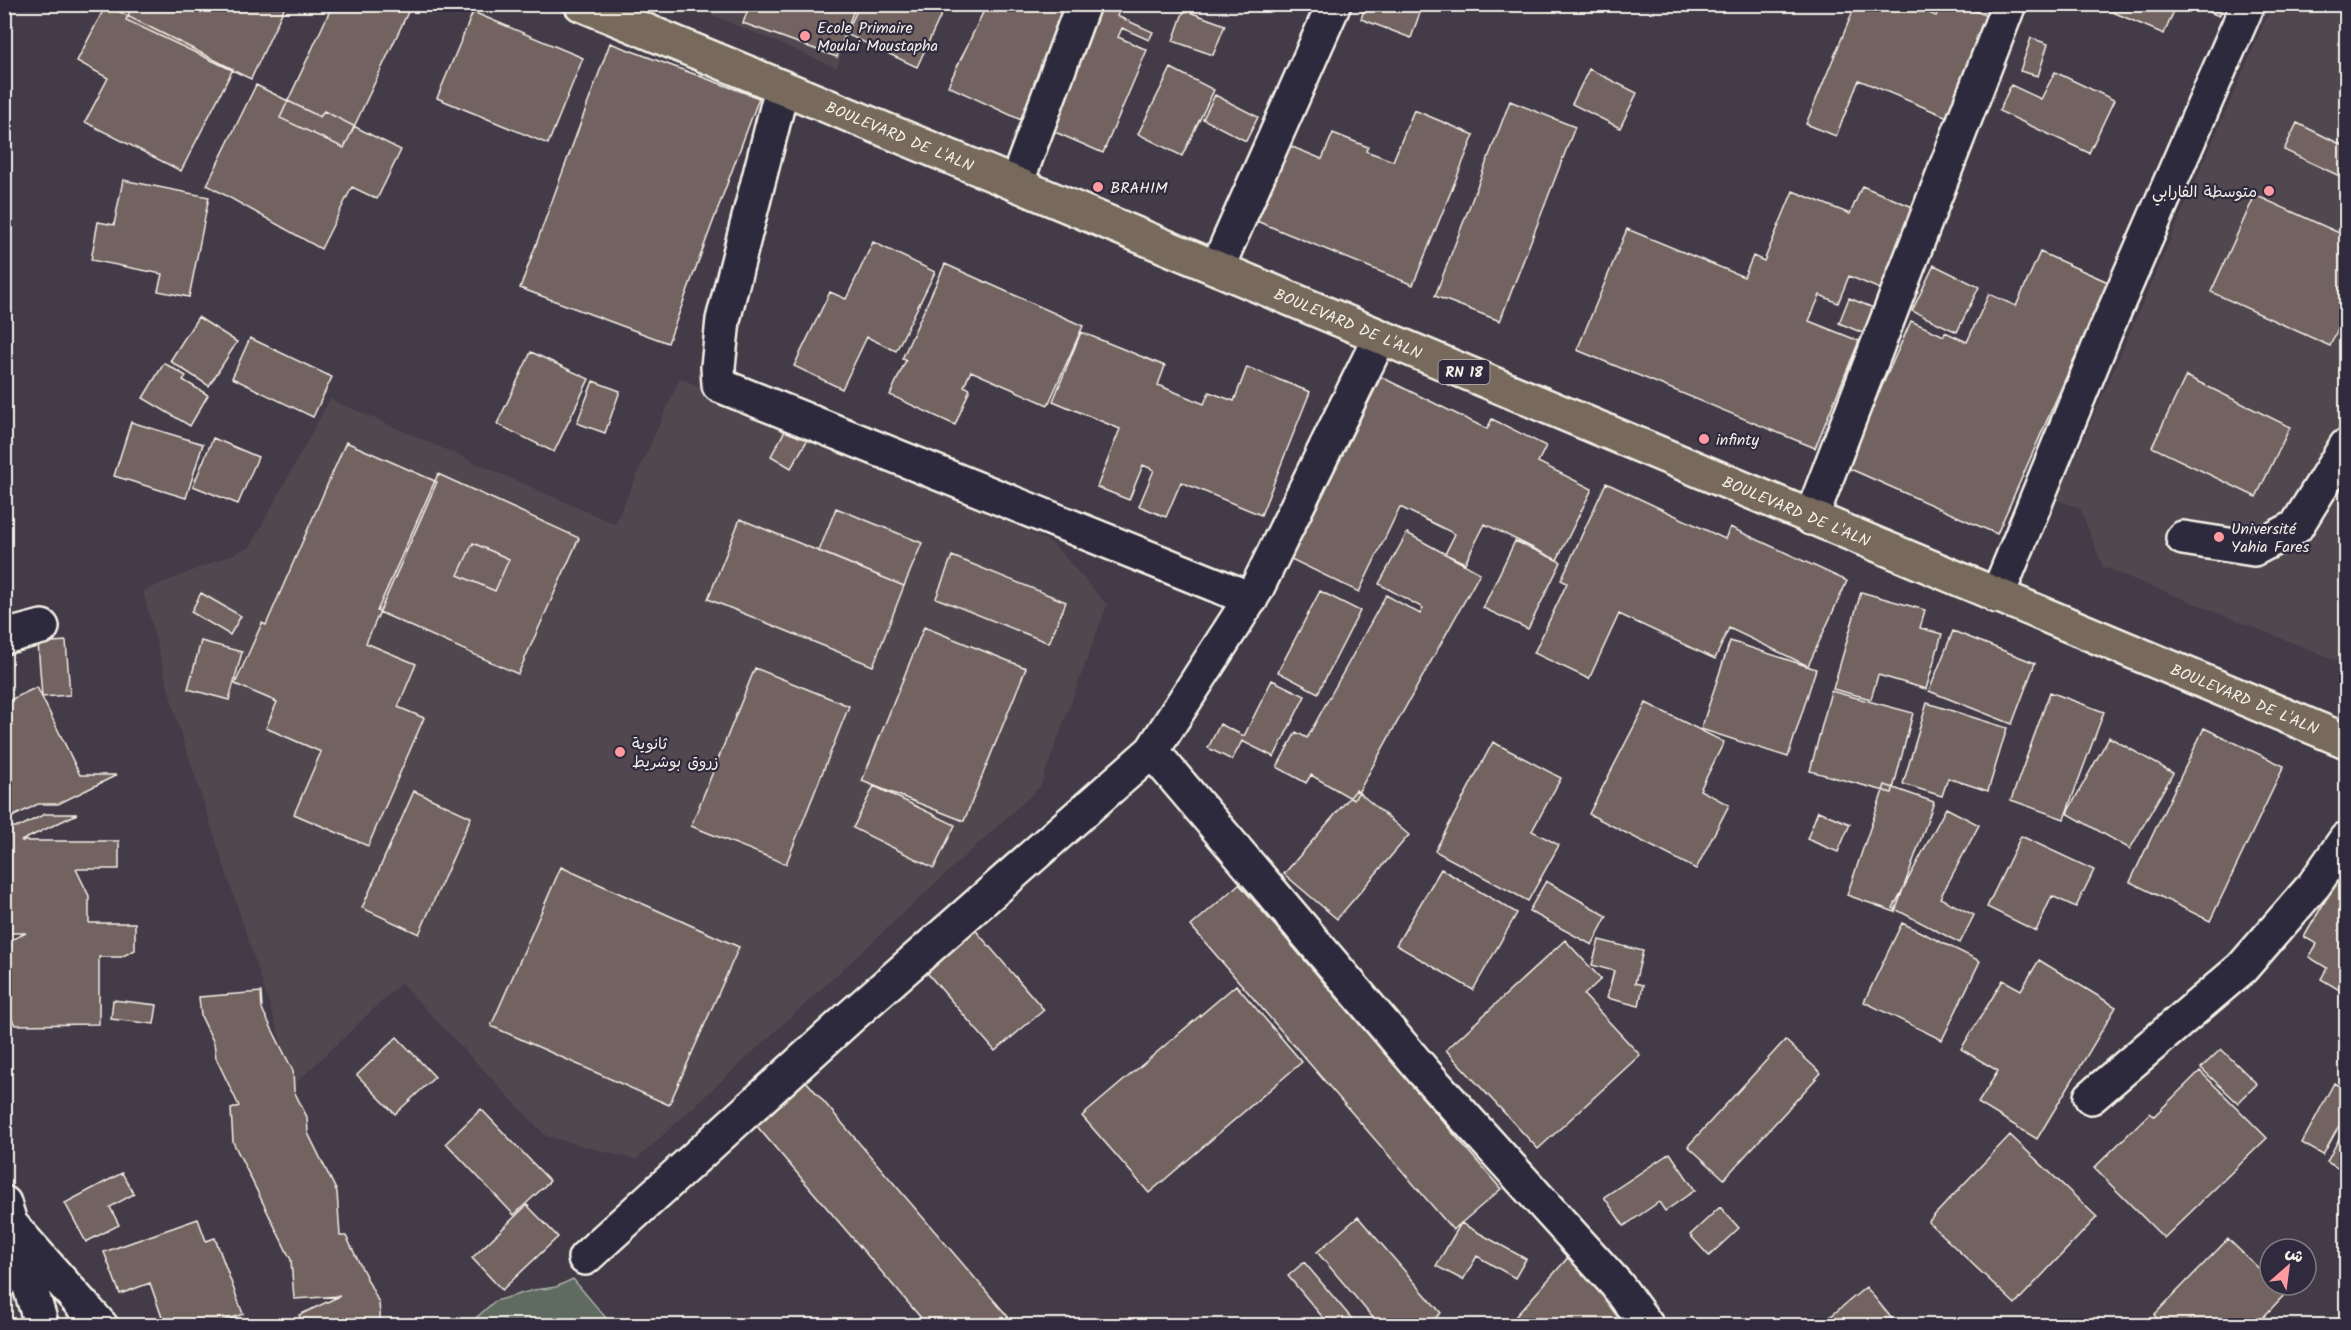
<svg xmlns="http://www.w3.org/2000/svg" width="2351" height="1330" viewBox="0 0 2351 1330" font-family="Kalam,'Playpen Sans Arabic',sans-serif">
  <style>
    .built { fill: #51474f }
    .green { fill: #5e6b61; stroke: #a9aea4; stroke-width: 1.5 }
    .building { fill: #736360; stroke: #f4f1e8; stroke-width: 1.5 }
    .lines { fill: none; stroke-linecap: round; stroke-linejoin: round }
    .minor-casing { stroke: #f4f1e8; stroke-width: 38 }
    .major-casing { stroke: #f4f1e8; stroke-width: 38 }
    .minor { stroke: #2f2a3d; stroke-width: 33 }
    .major { stroke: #77695c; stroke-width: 33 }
    .poi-dot { fill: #ff9aa2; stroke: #2f2a3d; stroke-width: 2 }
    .labels { text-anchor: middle; stroke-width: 4.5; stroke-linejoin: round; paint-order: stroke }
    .shield { fill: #2f2a3d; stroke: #b9b5b5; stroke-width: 1.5 }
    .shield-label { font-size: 15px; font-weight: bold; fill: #f4f1e8 }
    .poi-label { font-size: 16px; fill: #f4f1e8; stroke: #2f2a3d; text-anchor: start }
    .street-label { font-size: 16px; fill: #f4f1e8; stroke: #2f2a3d }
  </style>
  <rect width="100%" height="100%" fill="#433b48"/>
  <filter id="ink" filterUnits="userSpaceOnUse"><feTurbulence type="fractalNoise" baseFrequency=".0167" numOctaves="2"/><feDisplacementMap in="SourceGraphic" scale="12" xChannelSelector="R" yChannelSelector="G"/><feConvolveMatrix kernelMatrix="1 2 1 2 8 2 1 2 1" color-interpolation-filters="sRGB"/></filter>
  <g filter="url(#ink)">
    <!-- built -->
    <path class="built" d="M689,5H857L837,68Z
      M2272,5H2346V664L2103,567L2080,508L2057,500Z
      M680,378L990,512L1053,544L1107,605L1040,787L636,1160L546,1136L401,983L295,1084L176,718L143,591L250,547L330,399L615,524Z"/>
    <!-- green -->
    <path class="green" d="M573,1279L612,1325H468L495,1301L534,1290L556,1287Z"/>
    <!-- building -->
    <path class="building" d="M133,4H286L251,79L126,20Z
      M333,4H392L408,12L344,148L280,118Z
      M750,4H856L837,57L743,23Z
      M860,4H946L917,67L846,34Z
      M987,4H1075L1021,120L948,86Z
      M1083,4H1122L1117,16L1153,32L1149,40L1122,28L1118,37L1147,50L1103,153L1032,122Z
      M1366,4H1423L1411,38L1361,19Z
      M1856,4H1908L1936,16L1941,4H1959L2006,24L1964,124L1859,80L1836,136L1806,124Z
      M2094,4H2177L2164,34Z
      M2190,4H2224L2219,16Z
      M106,5L233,69L181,171L85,122L108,78L77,61Z
      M1184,10L1225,25L1213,55L1173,41Z
      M473,12L583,58L548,144L437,98Z
      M2031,38L2048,44L2038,76L2020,71Z
      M610,43L759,98L668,343L520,288Z
      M1171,68L1214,90L1182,156L1138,134Z
      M1589,69L1637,93L1620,128L1572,104Z
      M2055,72L2114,100L2089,153L1999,111L2011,85L2041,99Z
      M256,85L320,117L324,111L401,150L377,199L352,187L321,249L207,185Z
      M1215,95L1258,117L1246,141L1203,119Z
      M1510,101L1575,127L1500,321L1435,296Z
      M1414,110L1474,135L1413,285L1254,220L1285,144L1322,159L1333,133L1368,147L1366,151L1393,161Z
      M2297,123L2346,147V179L2284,150Z
      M123,180L209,197L189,297L158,291L162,274L91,260L98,222L114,225Z
      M1862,186L1932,215L1899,297L1849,276L1838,303L1820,295L1809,321L1859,341L1815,448L1577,350L1627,229L1744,277L1753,256L1764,261L1793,191L1850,214Z
      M2255,195L2346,236V311L2330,346L2211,292Z
      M873,242L935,272L896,351L867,337L842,389L794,366L830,292L846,299Z
      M2040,252L2108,282L1997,534L1846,467L1911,321L1944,336L1945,332L1967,342L1989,294L2016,306Z
      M945,264L1083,326L1048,405L971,371L964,386L970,389L955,425L890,395L906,360L902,359Z
      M1934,265L1979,287L1957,332L1912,311Z
      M1849,298L1881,311L1870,336L1839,323Z
      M198,317L237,342L209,386L170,361Z
      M1081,332L1165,366L1158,385L1204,404L1209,392L1234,401L1247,367L1310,392L1261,515L1181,482L1166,517L1139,506L1154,470L1143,465L1129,500L1097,487L1120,429L1053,401Z
      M250,338L332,377L313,417L232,378Z
      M531,352L589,379L554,452L497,424Z
      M164,363L186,376L183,380L208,395L190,426L143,398Z
      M2186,376L2290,427L2256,497L2152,447Z
      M1381,377L1487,429L1492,419L1546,446L1538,462L1592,489L1557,560L1485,524L1465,563L1445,554L1455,534L1400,507L1359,592L1291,559Z
      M593,381L620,391L605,433L577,423Z
      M131,422L203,444L186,498L114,476Z
      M787,427L808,439L791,468L771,456Z
      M213,438L258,457L238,504L193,486Z
      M346,442L437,482L366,643L416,664L398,707L424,718L368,846L294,814L321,752L266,728L277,702L235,684L262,623L266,625Z
      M438,474L579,538L518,674L377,611Z
      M1606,483L1725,539L1730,527L1847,581L1808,666L1729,628L1715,659L1619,614L1589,679L1534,653L1567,583L1561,580Z
      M836,508L922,543L904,586L819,551Z
      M740,519L904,586L873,666L708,599Z
      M1407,533L1480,573L1354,800L1311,775L1306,783L1277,767L1296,732L1307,738L1386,595L1420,614L1423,608L1379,584Z
      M1515,541L1561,562L1528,629L1483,608Z
      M473,543L509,559L495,591L458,575Z
      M952,556L1066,602L1049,643L936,598Z
      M1320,591L1360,611L1318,693L1278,672Z
      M1861,592L1925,610L1920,628L1942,634L1926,689L1878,675L1871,699L1833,689Z
      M201,593L241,616L230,635L191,612Z
      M924,627L1026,668L964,821L862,781Z
      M1953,631L2035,663L2012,724L1929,691Z
      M66,641L70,695L42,697L38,643Z
      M201,641L242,652L229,700L188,689Z
      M1730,641L1816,669L1788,757L1701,729Z
      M755,668L849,706L786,864L691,826Z
      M1272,680L1305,696L1274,757L1242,741L1232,760L1208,748L1220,724L1244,736Z
      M37,687L80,775H117L58,804H38L4,821V703Z
      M1831,691L1913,713L1892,793L1810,771Z
      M2050,692L2104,712L2064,819L2011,800Z
      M1646,703L1724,742L1700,790L1729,805L1696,869L1589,814Z
      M1927,703L2007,728L1988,791L1948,778L1942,796L1903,784Z
      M2204,728L2284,766L2210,921L2130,882Z
      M2109,737L2173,773L2130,849L2067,813Z
      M1493,742L1561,778L1532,831L1559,845L1528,901L1435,851Z
      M1885,785L1934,802L1895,912L1847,895Z
      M874,786L955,825L934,868L853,828Z
      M1356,790L1409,835L1337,919L1284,874Z
      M414,791L471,817L419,934L362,908Z
      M1946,808L1979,825L1940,898L1974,915L1960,943L1893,908Z
      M1818,811L1850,824L1838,852L1807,839Z
      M45,814H77L21,841H119V869H76L89,896V923H135V950L121,957H99V1024L15,1025L4,1004V943L26,933H4V827H19Z
      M2021,836L2094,870L2076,907L2052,896L2036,931L1987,907Z
      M2346,865V994L2321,979L2327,968L2309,957L2317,944L2304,937Z
      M561,867L739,947L669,1105L491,1026Z
      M1441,869L1517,913L1473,990L1396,945Z
      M1546,881L1607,916L1592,945L1529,911Z
      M1239,884L1501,1189L1453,1230L1191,926Z
      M1902,923L1980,961L1942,1040L1864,1002Z
      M971,925L1044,1010L995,1051L922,967Z
      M1565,940L1601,979L1584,995L1640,1055L1538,1149L1446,1050Z
      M1599,940L1643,951L1635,983L1643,985L1639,1006L1607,998L1614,971L1592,965Z
      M2039,960L2116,1007L2037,1139L1978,1103L1998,1071L1961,1049L2003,980L2021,990Z
      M1236,985L1302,1062L1149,1193L1082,1116Z
      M261,992L262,1009L293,1071L294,1091L307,1117L308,1133L337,1192L340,1236H346L379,1303L381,1326H304L299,1315L340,1296L294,1299L291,1260L233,1142L231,1109L239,1106L216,1058L214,1043L201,1016L199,997Z
      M113,1000L157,1005L154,1024L111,1019Z
      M397,1037L435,1077L395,1114L357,1075Z
      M1785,1040L1821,1073L1724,1179L1688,1146Z
      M2221,1049L2257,1084L2238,1103L2201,1068Z
      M2200,1071L2267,1138L2164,1238L2094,1168L2150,1113L2154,1116Z
      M806,1081L1016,1326H928L755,1124Z
      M2334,1083L2346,1090V1113L2323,1155L2302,1143Z
      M481,1109L550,1181L514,1215L446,1143Z
      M2346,1125V1173L2327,1162Z
      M2010,1135L2097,1217L2015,1304L1928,1222Z
      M1670,1153L1695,1190L1665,1211L1659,1202L1624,1226L1604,1197Z
      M122,1173L134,1194L110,1207L119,1225L86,1242L65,1203Z
      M527,1205L558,1237L502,1290L472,1258Z
      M1720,1207L1739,1228L1709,1256L1690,1235Z
      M1358,1217L1441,1313L1426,1326H1380L1317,1252Z
      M198,1219L206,1241L215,1238L243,1314L209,1326H165L150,1283L120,1294L104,1252Z
      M1461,1223L1526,1259L1515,1278L1477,1256L1463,1280L1436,1266Z
      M2228,1239L2270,1279V1285H2276L2285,1294L2255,1326H2164L2154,1315Z
      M1581,1243L1631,1326H1507Z
      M1304,1262L1358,1326H1330L1288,1276Z
      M1866,1287L1898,1326H1819Z"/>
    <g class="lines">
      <!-- minor casing -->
      <g class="minor-casing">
        <path id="minor" d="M782,88L723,320L718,367L719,385L1251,599
          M1016,184L1083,4
          M1217,268L1334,4
          M1811,518L2009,4
          M2183,538L2254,549L2296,527L2346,446
          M1997,596L2106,330L2248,4
          M4,637L42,627
          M1152,751L1424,1072L1617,1285L1647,1326
          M2091,1097L2242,968L2314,885L2346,839
          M4,1203L42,1326
          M13,1227L101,1326
          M585,1258L849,1018L1152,751L1256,590L1380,337"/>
      </g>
      <!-- major casing -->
      <g class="major-casing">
        <g id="major">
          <path id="s1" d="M581,4L1016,184L2346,741"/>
        </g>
      </g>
      <!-- minor -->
      <use href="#minor" class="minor"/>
      <!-- major -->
      <use href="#major" class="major"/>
    </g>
  </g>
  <!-- markers -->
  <g class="poi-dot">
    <circle cx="805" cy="36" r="6"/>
    <circle cx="1098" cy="187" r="6"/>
    <circle cx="2269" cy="191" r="6"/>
    <circle cx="1704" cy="439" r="6"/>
    <circle cx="2219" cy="537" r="6"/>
    <circle cx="620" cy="752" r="6"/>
  </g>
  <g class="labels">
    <!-- shield labels -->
    <rect class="shield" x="1438.5" y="360" width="51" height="24" rx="4.5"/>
    <g class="shield-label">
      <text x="1464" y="377">RN 18</text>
    </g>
    <!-- poi labels -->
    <g class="poi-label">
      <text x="817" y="33">Ecole Primaire<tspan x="817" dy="18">Moulai Moustapha</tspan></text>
      <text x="1110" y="193">BRAHIM</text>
      <text x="2257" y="197" text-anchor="end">متوسطة الفارابي</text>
      <text x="1716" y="445">infinty</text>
      <text x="2231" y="534">Université<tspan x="2231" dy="18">Yahia Fares</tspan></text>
      <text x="632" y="749">ثانوية<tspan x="632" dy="18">زروق بوشريط</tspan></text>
    </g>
    <!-- street labels -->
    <g class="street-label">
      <text dy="6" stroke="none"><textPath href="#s1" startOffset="345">BOULEVARD DE L'ALN</textPath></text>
      <text dy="6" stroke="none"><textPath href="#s1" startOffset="831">BOULEVARD DE L'ALN</textPath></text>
      <text dy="6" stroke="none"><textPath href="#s1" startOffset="1317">BOULEVARD DE L'ALN</textPath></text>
      <text dy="6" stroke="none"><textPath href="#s1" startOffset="1803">BOULEVARD DE L'ALN</textPath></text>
    </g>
  </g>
  <!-- margin -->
  <rect width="2351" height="1330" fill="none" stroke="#2f2a3d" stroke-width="24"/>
  <rect x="12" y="12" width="2327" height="1306" fill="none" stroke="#f4f1e8" stroke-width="2" filter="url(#ink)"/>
  <!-- north arrow -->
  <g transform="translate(2288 1267) rotate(28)"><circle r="28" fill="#2f2a3d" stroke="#7e7a81" stroke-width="1.5"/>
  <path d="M0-4.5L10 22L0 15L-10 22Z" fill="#ff9aa2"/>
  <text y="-9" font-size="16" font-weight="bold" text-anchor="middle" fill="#f4f1e8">ش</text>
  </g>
</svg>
